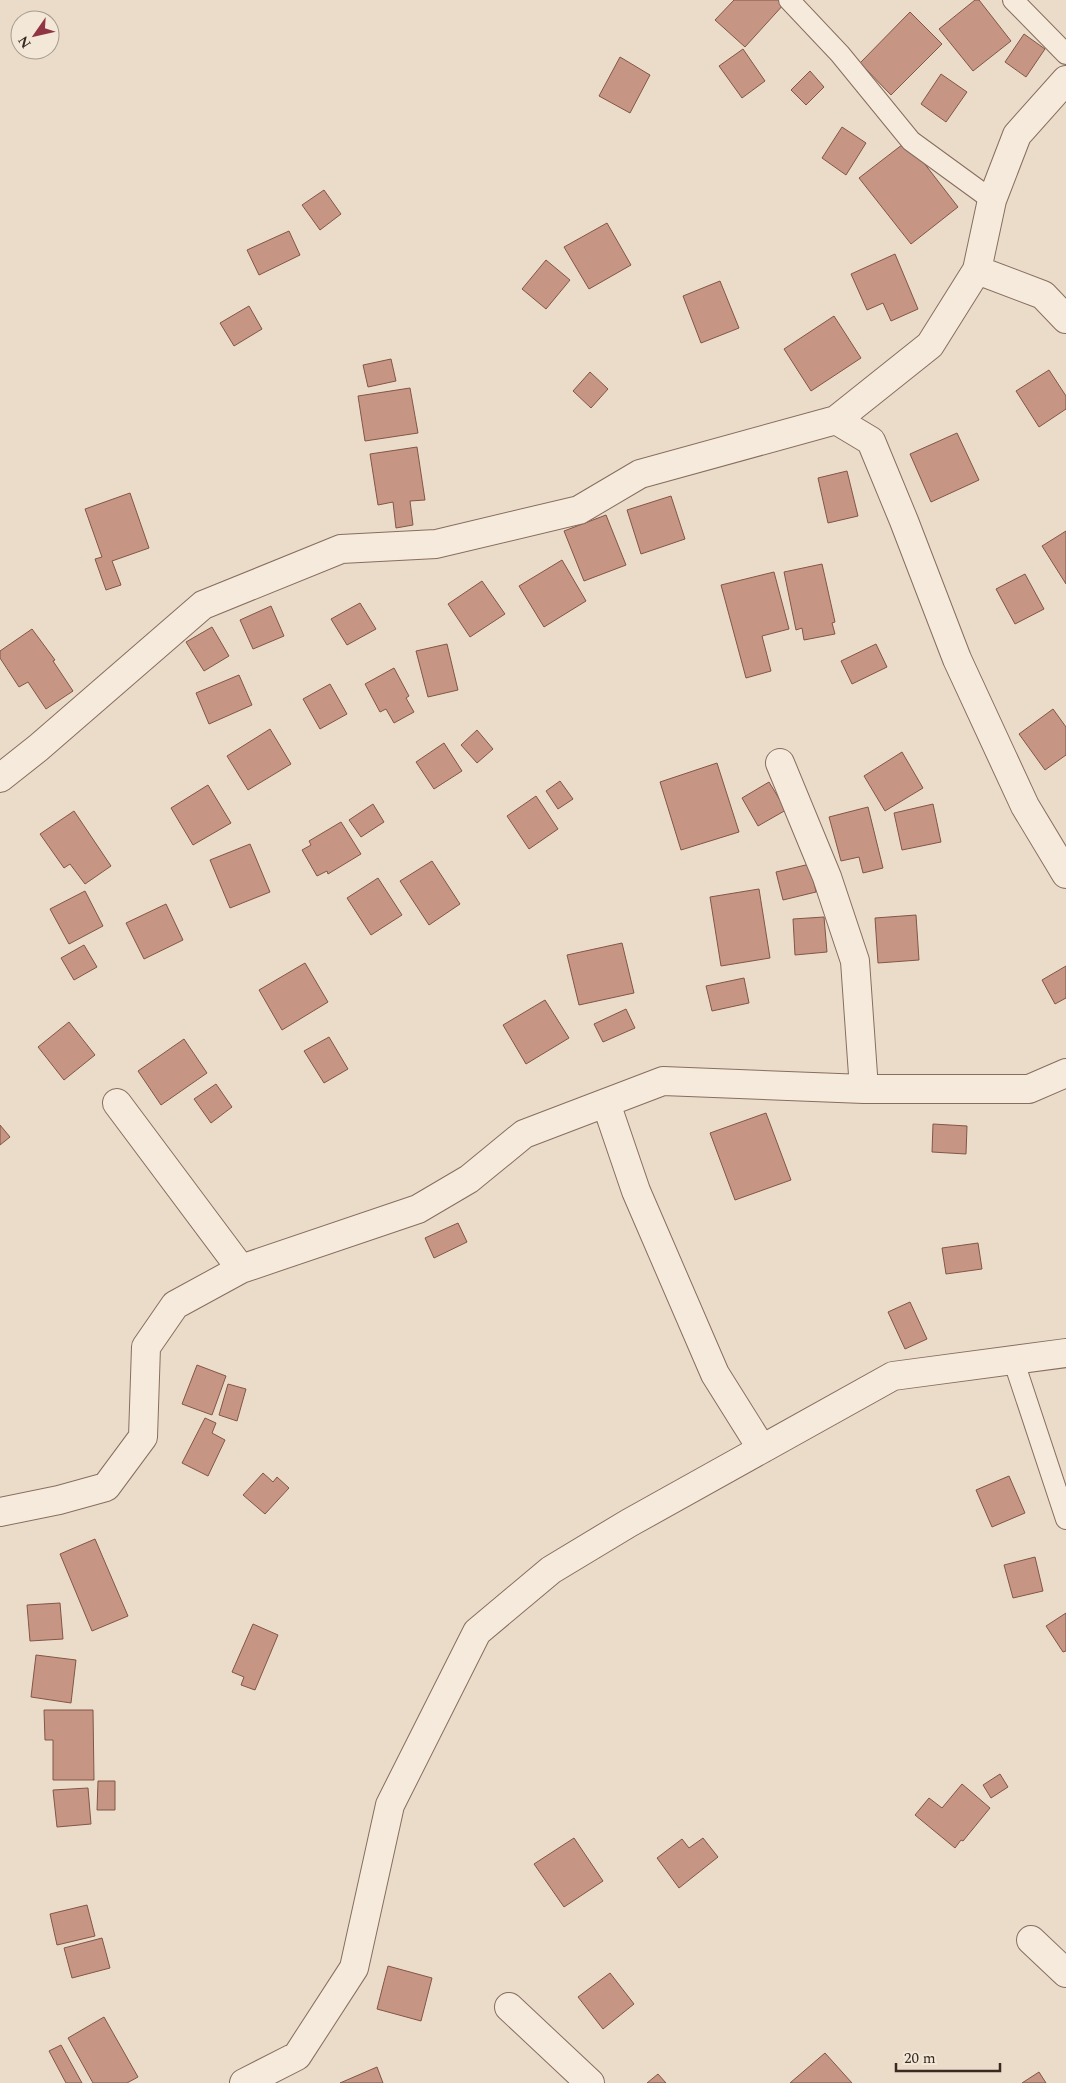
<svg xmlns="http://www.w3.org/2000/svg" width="1066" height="2083" viewBox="0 0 1066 2083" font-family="Spectral,serif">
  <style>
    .building { fill: #c69583; stroke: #835647 }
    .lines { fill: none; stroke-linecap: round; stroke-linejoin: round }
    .service-casing { stroke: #866e5f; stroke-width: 22 }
    .minor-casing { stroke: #866e5f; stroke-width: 30 }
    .service { stroke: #f6eadc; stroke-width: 20 }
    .minor { stroke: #f6eadc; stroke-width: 28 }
  </style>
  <rect width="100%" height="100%" fill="#ebdcc9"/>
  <!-- building -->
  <path class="building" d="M734,0H782L785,3L745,47L715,20Z
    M975,0H979L1011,41L973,71L939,29Z
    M910,12L942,44L891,95L860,63Z
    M1024,34L1045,49L1026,77L1005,62Z
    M743,49L765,81L742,98L719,66Z
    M620,57L650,75L630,113L599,96Z
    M810,71L824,87L806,105L791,90Z
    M941,74L967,92L946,122L921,104Z
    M842,127L866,143L846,175L822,158Z
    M907,141L958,207L911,244L859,178Z
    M324,190L341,214L320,230L302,205Z
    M607,223L631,265L589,289L564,247Z
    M289,231L300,255L259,275L247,250Z
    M895,254L918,309L891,321L883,303L867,310L851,274Z
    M546,260L570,280L546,309L522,289Z
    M720,281L739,328L701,343L683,296Z
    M249,306L262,329L234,346L220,323Z
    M834,316L861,358L811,391L784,349Z
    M391,359L396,381L368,387L363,365Z
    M1049,370L1066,396V409L1039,427L1016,391Z
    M590,372L608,389L591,408L573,391Z
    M410,388L418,433L365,441L358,396Z
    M957,433L979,480L931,502L910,454Z
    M417,447L425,500L410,501L413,525L396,528L393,502L378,505L370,454Z
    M847,471L858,516L828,523L818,478Z
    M130,493L149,548L112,561L121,585L106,590L95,559L102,557L85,509Z
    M671,496L685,539L641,554L627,510Z
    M606,515L626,565L584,581L564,531Z
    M1066,531V584L1042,546Z
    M562,560L586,601L544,627L519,586Z
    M822,564L835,622L832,623L835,634L804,640L802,628L796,630L784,572Z
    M774,572L789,629L762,636L771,671L746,678L721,585Z
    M1025,574L1044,609L1015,624L996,589Z
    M482,581L505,614L470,637L448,604Z
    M360,603L376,629L347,645L331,619Z
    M271,606L284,636L253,649L240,620Z
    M212,627L229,656L204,671L186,642Z
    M32,629L55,660L53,661L73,691L46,709L28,682L19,687L0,658V651Z
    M447,644L458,690L428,697L416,651Z
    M876,644L887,667L852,684L841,661Z
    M394,668L409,696L406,698L414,712L394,723L386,709L380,712L365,684Z
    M239,675L252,705L209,724L196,693Z
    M330,684L347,714L320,729L303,699Z
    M1053,709L1066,727V755L1045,770L1019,734Z
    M270,729L291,764L248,790L227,756Z
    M477,730L493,749L477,763L461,745Z
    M444,743L462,771L434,789L416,762Z
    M902,752L923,788L885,811L864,776Z
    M717,763L739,832L681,850L660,782Z
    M560,781L573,799L558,809L546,791Z
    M769,782L786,810L758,826L742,798Z
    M208,785L231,823L193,845L171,808Z
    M536,796L558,829L529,849L507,816Z
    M373,804L384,822L361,837L349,820Z
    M933,804L941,842L902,850L894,813Z
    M868,807L883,868L863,873L859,857L841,861L829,817Z
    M74,811L111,866L85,884L70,864L64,868L40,834Z
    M341,822L361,854L328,874L327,871L317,876L302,850L311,845L309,841Z
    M250,844L270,892L230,908L210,860Z
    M432,861L460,904L429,925L400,881Z
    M810,864L816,892L783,900L776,872Z
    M378,878L402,915L371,935L347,898Z
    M759,889L770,958L721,966L710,897Z
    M85,891L103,926L69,944L50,909Z
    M166,904L183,940L144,959L126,923Z
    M916,915L919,960L878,963L875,918Z
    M824,917L827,952L795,955L793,919Z
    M622,943L634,993L579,1005L567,955Z
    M84,945L97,967L74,980L61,958Z
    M305,963L328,1002L282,1030L259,990Z
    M1066,966V998L1055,1004L1042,980Z
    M744,978L749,1003L712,1011L706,986Z
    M545,1000L569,1038L526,1064L503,1025Z
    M626,1009L635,1028L603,1042L594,1024Z
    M69,1022L95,1055L64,1080L38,1047Z
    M329,1037L348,1069L324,1083L304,1051Z
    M184,1039L207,1073L161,1105L138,1071Z
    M216,1084L232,1107L211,1123L194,1099Z
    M766,1113L791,1180L735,1200L710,1133Z
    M933,1124L967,1126L966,1154L932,1152Z
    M0,1125L10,1137L0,1145Z
    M458,1223L467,1242L434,1258L425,1238Z
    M978,1243L982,1269L946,1274L942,1248Z
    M910,1302L927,1339L905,1349L888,1312Z
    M197,1365L226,1376L212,1415L182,1404Z
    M228,1384L246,1389L237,1421L219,1415Z
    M205,1418L216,1423L212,1433L225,1440L208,1476L182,1463Z
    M263,1473L273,1482L277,1477L289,1488L265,1514L243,1495Z
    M1009,1476L1025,1513L992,1527L976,1490Z
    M95,1539L128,1616L92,1631L60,1554Z
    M1035,1557L1043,1591L1013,1598L1004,1565Z
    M60,1603L63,1639L30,1641L27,1605Z
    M1066,1613V1651L1063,1652L1046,1626Z
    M253,1624L278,1635L255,1690L241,1685L244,1677L232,1672Z
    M36,1655L76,1660L71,1703L31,1697Z
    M44,1710H93L94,1780H53V1740H45Z
    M1000,1774L1008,1787L991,1798L983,1785Z
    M98,1781H115V1810H97Z
    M962,1784L990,1808L963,1841L961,1840L955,1848L915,1815L929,1798L942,1808Z
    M88,1788L91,1824L57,1827L53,1790Z
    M574,1838L603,1881L564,1907L534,1864Z
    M703,1838L718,1857L679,1888L657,1858L682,1839L689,1848Z
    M87,1905L95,1936L57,1945L50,1914Z
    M102,1938L110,1968L72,1978L64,1948Z
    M388,1966L432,1978L421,2021L377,2009Z
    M610,1973L634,2004L603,2029L578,1997Z
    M104,2017L138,2077L127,2083H93L68,2038Z
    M61,2045L82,2083H66L49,2051Z
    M825,2053L852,2083H790Z
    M377,2067L383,2083H340Z
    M1039,2072L1046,2083H1022Z
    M658,2074L666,2083H647Z"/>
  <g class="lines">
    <!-- service casing -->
    <g class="service-casing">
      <path id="service" d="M789,0L840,54L911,141L992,200
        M1013,0L1066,54
        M1013,1359L1066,1519"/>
    </g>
    <!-- minor casing -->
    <g class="minor-casing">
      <path id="minor" d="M977,270L1043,295L1066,319
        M836,420L871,441L904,521L957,659L1025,806L1066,874
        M780,763L827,877L855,961L864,1089
        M0,778L38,748L203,605L341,549L436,544L579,510L640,474L836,420L930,345L977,270L992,200L1017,135L1066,80
        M117,1103L241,1269
        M606,1103L636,1191L715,1374L762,1449
        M0,1512L59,1500L106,1487L143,1437L146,1347L175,1305L241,1269L418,1209L469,1179L524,1134L663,1081L864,1089H1029L1066,1073
        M1031,1940L1066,1973
        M509,2007L590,2083
        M244,2083L297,2056L354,1968L390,1805L477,1632L551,1570L629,1523L893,1376L1066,1353"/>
    </g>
    <!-- service -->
    <use href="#service" class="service"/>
    <!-- minor -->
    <use href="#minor" class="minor"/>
  </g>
  <!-- north arrow -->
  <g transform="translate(35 35) rotate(236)"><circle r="24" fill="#f3e7d8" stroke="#a89b8f"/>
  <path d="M0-4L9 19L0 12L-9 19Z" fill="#903543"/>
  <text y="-8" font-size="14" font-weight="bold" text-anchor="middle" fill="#382921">N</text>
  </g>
  <!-- scale -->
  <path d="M896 2063v8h104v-8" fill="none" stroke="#382921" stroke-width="2.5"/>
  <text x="904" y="2063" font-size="15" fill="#382921" stroke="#f3e7d8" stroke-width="4" paint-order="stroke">20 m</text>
</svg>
